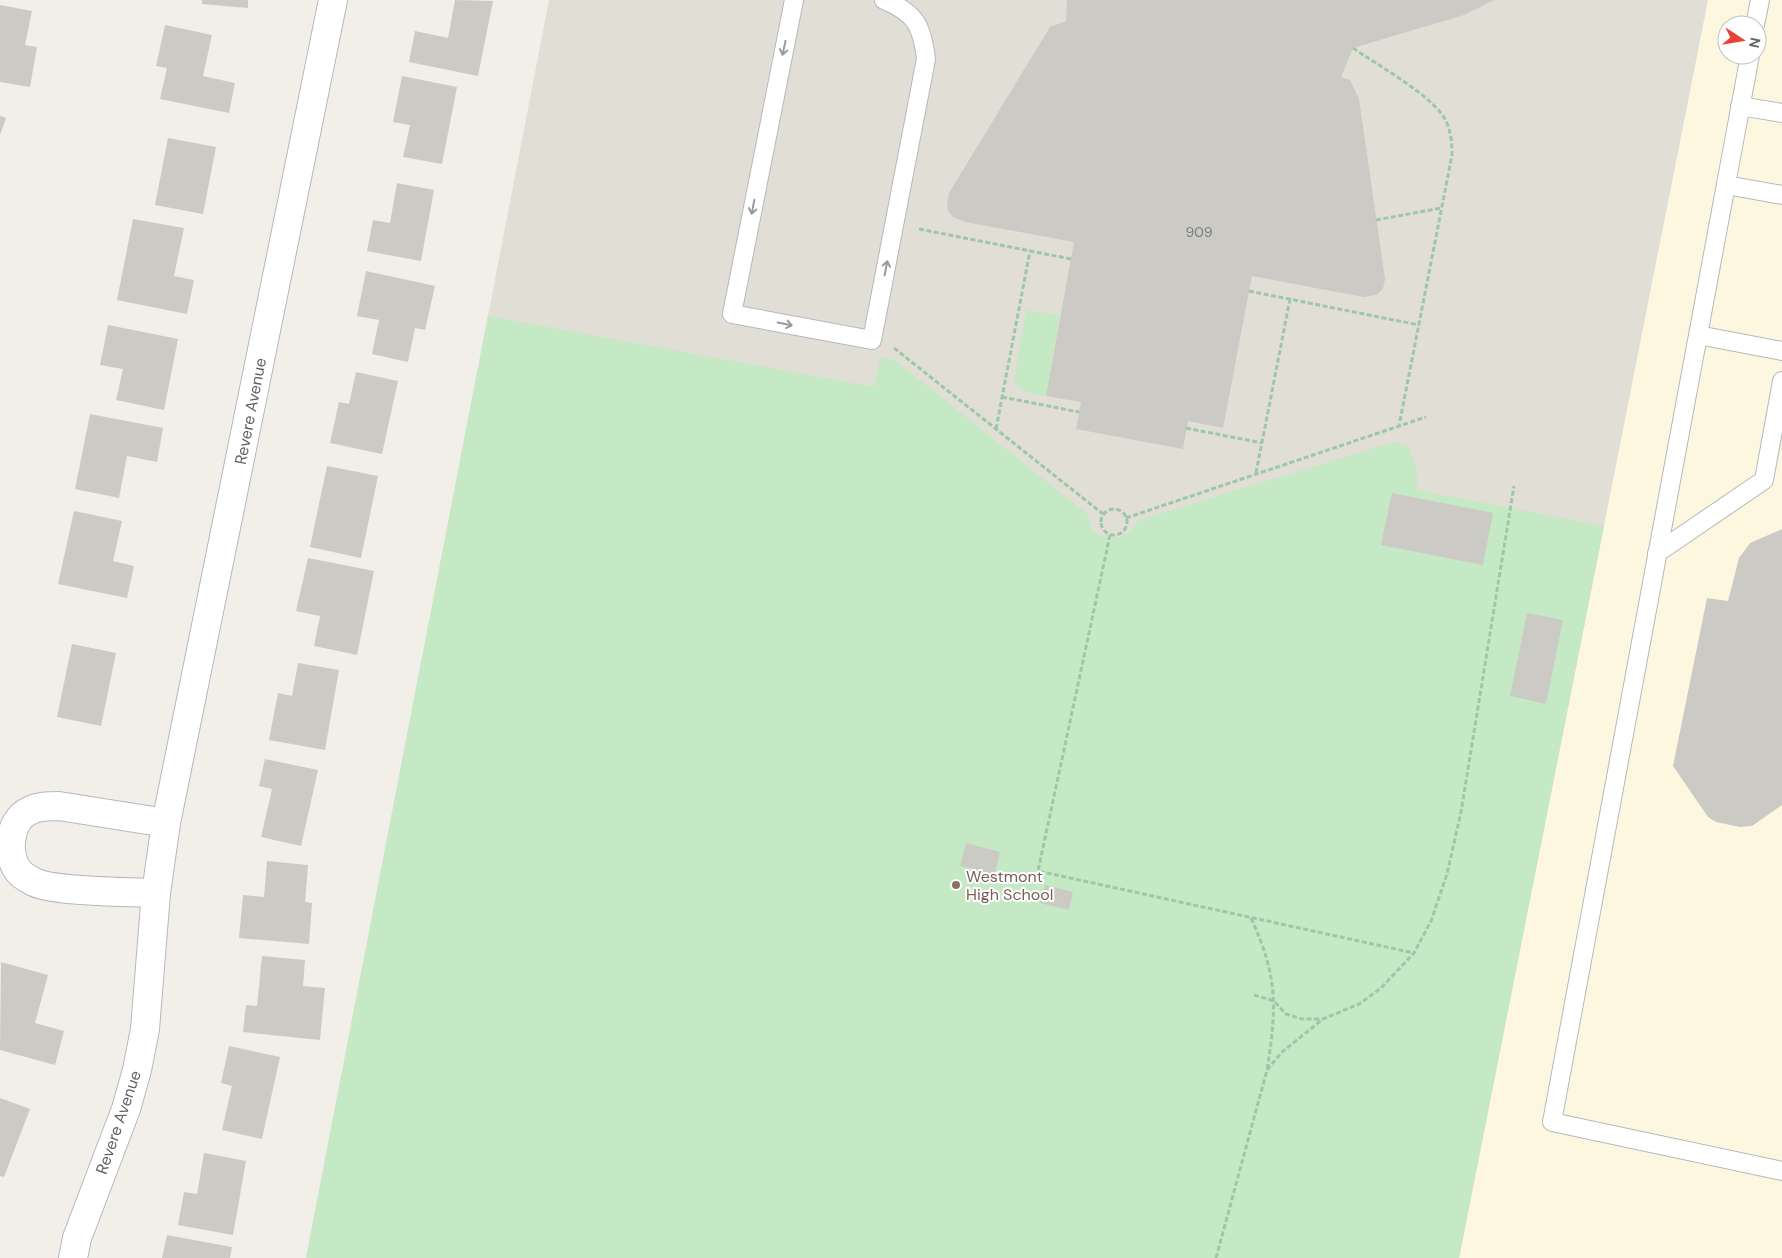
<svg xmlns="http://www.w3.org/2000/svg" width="1782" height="1258" viewBox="0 0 1782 1258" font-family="'DM Sans',sans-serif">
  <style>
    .commercial { fill: #fef7e0; fill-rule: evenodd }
    .education { fill: #e1ded6 }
    .green { fill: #c5e8c5 }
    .building { fill: #cccac5 }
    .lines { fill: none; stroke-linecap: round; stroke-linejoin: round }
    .service-casing { stroke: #b5b8bc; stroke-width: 20 }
    .minor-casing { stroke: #b5b8bc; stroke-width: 30 }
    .path { stroke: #9cc7a9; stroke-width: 3; stroke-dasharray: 5 2.5; stroke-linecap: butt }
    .service { stroke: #fff; stroke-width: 18 }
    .minor { stroke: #fff; stroke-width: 28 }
    .oneway { stroke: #979a9d }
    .education-dot { fill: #8d6e63; stroke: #fff; stroke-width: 2 }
    .labels { text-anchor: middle; stroke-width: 4; stroke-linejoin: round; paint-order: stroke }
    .number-label { font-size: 14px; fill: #7a7d7f }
    .street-label { font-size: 16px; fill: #5f6368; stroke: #fff }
    .education-label { font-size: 16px; fill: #785e54; stroke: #fff; text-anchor: start }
  </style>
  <rect width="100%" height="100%" fill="#f1efe8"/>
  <!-- commercial -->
  <path class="commercial" d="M1708,0H1782V1258H1459ZM1727,25H1757V55H1727Z"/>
  <!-- education -->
  <path class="education" d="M549,0H1708L1459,1258H306Z"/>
  <!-- green -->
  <path class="green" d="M1026,310L1060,315L1046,396C1031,393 1020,394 1014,379Z
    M488,316L874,387L880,358L895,360L1086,513L1094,532C1115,543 1125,539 1139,520L1394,442L1409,446L1417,472V490L1604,526L1459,1258H306Z"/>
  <!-- building -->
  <path class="building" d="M202,0H248V8L202,4Z
    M455,0L493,1L478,76L409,62L415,31L448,38Z
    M1067,0H1494L1464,15L1353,48L1341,77L1350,80L1359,99L1385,279L1383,289L1376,295L1364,297L1252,276L1223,428L1188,421L1183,449L1076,429L1081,402L1046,396L1074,242L965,222L953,217L948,211L947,204L949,193L1050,27L1066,21Z
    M0,5L32,11L25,45L37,47L30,87L0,82Z
    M165,25L212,35L203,76L235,83L229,113L160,99L167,68L156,66Z
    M402,76L457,87L442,164L403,157L410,125L393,122Z
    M0,116L6,118L0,135Z
    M168,138L216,147L203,214L155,205Z
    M397,183L434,190L421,261L367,251L373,220L390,223Z
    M133,219L184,228L174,276L194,280L187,314L117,300Z
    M366,271L435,286L425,330L415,328L408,362L372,354L379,320L357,316Z
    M108,325L178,339L164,410L116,400L123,369L100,365Z
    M356,372L398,381L382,454L330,443L339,402L349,404Z
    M90,414L163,428L157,462L127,456L119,498L75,489Z
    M327,466L378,476L361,558L310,547Z
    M1392,493L1493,513L1483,565L1381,545Z
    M74,511L122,521L113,561L134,566L127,598L58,584Z
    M1782,529V805L1752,826L1740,827L1716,822L1708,817L1673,766L1707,598L1728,601L1739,558L1750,543Z
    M308,558L374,571L357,655L314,646L320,616L296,611Z
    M1527,613L1563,620L1546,704L1510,696Z
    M72,644L116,653L101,726L57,717Z
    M298,663L339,670L325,750L269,740L278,693L292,696Z
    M265,759L318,770L301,846L261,837L272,789L259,786Z
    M966,843L1000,852L995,874L960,866Z
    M267,861L308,865L305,902L312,903L309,944L239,938L243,895L264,897Z
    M1045,885L1073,892L1069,910L1040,903Z
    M262,956L305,960L303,986L325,988L320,1040L243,1032L246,1005L257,1006Z
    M1,962L48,975L35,1023L64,1031L55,1065L0,1050Z
    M229,1046L280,1057L262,1139L222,1130L232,1086L221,1083Z
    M0,1098L30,1109L4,1177L0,1176Z
    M204,1153L246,1161L233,1235L178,1225L184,1192L197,1194Z
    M167,1235L232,1247L230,1258H162Z"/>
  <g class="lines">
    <!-- service casing -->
    <g class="service-casing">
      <path id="service" d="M794,0L732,314L872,340L926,59C922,26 916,13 884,0
        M1755,25L1760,0
        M1750,55L1552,1122L1782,1171
        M1740,106L1782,113
        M1726,185L1782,195
        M1698,335L1782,351
        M1657,553L1764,480L1782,381"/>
    </g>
    <!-- minor casing -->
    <g class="minor-casing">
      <path id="minor" d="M156,893C130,892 54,892 34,882C30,880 25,877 21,874C5,859 8,820 29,811C38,806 49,806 59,806L166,823
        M73,1258L77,1238L126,1109L137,1070L145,1029L156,893L166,823L333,0"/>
    </g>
    <!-- path -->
    <path class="path" d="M1353,48C1376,64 1436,98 1446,121C1451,132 1452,143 1452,155L1399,426
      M1376,220L1441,208
      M919,229L1071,259
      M1249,291L1419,325
      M894,348L1103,514
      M1002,397L1079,412
      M1186,428L1262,443
      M996,429L1030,251
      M1256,473L1290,299
      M1101 522a13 13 0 1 1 26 0a13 13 0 1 1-26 0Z
      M1126,518L1426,417
      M1110,535L1038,871L1414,953
      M1251,918C1278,977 1277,1007 1267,1070
      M1254,995L1274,1001L1286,1014L1302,1019H1322
      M1216,1258L1267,1070L1282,1052L1323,1019L1359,1004L1381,988L1414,953L1431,921L1447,874L1461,812L1514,486"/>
    <!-- service -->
    <use href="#service" class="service"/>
    <!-- minor -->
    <use href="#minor" class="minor"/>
  </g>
  <!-- one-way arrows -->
  <defs><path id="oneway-shaft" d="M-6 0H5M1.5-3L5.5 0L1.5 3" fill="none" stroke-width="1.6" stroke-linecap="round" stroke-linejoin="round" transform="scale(1.25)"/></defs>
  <g class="oneway">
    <use href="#oneway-shaft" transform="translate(784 48) rotate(102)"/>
    <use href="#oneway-shaft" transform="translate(753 207) rotate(101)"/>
    <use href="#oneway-shaft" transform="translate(886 268) rotate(-79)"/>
    <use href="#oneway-shaft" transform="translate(785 324) rotate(11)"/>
  </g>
  <!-- markers -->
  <circle class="education-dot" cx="956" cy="885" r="5"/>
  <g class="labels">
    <!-- number labels -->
    <g class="number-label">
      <text x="1199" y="237">909</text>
    </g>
    <!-- street labels -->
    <g class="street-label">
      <text transform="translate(250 411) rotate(-79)" y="6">Revere Avenue</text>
      <text transform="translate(118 1122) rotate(-71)" y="6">Revere Avenue</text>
    </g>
    <!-- education labels -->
    <g class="education-label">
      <text x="966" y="882">Westmont<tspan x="966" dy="18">High School</tspan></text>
    </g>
  </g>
  <!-- north arrow -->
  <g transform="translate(1742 40) rotate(102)"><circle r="24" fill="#ffffff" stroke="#bfc1c3"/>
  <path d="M0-4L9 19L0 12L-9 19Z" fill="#ea4335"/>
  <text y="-8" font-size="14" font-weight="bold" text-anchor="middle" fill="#5f6368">N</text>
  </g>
</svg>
